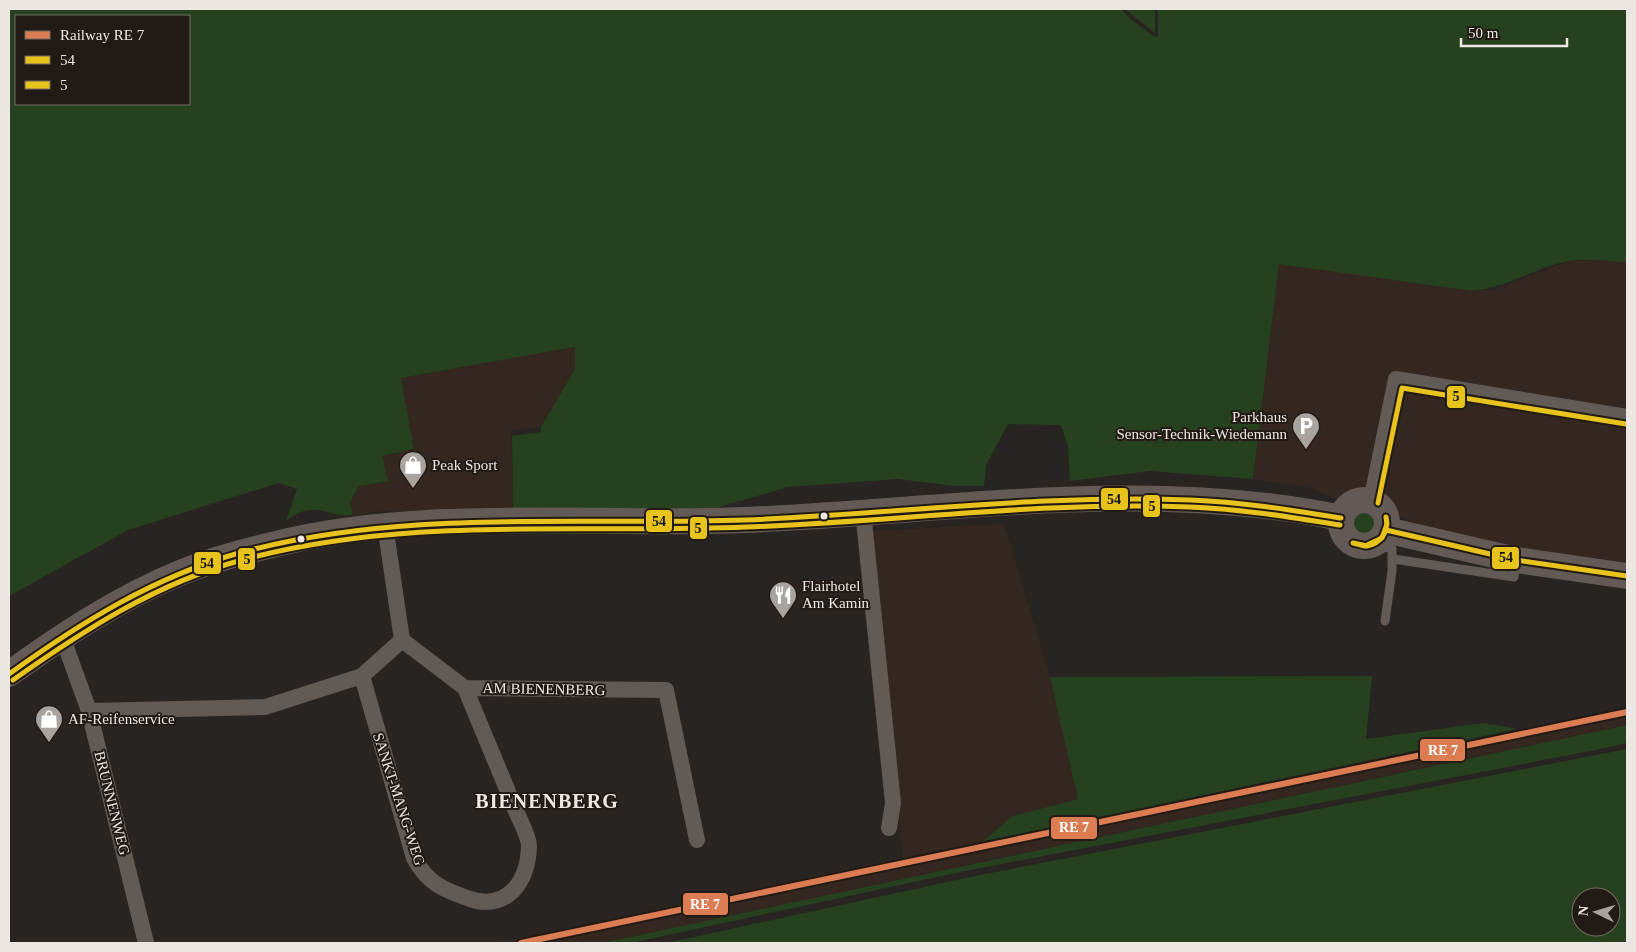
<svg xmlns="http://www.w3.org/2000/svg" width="1636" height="952" viewBox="0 0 1636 952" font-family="Georgia,serif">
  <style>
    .built { fill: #34271f }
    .green { fill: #26411e; fill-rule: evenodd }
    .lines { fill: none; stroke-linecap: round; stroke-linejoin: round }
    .lane { stroke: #615a55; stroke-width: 9 }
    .street { stroke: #615a55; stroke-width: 16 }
    .primary { stroke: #635a55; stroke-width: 26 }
    .bus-1-casing { stroke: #221a14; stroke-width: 9 }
    .bus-2-casing { stroke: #221a14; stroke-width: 9 }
    .bus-1 { stroke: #e8c31b; stroke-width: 5 }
    .bus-2 { stroke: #e8c31b; stroke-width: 5 }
    .rail-1-casing { stroke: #221a14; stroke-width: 10 }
    .rail-1 { stroke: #db7c53; stroke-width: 6 }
    .bus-dot { fill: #ede7e3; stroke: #221a14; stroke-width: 2 }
    .labels { text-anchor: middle; stroke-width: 4; stroke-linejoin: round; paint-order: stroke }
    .poi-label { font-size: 15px; fill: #ede7e3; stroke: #221a14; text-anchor: start }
    .street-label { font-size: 15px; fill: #ede7e3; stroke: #221a14 }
    .district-label { font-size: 20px; font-weight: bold; letter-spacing: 1px; fill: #ede7e3; stroke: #221a14 }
    .line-badge { stroke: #221a14; stroke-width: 2 }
    .badge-label { font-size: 14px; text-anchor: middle; font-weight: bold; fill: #fff }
    .pale-badge-label { font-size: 14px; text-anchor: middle; font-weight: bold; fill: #111 }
  </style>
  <rect width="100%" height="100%" fill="#282422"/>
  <!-- built -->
  <path class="built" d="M1599,260L1627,263V576L1445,536L1396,514L1380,493L1370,490H1358L1342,498L1336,499L1307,487L1253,479L1279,263L1472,291L1493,290L1568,261Z
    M575,347V369L541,427L511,430L513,509L385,511L353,515L350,502L359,486L382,456L414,449L401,378Z
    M1004,524L1050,677L1079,799L1014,816L983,842L1377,758L1627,708V725L602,943H496L903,857L871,531Z"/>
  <!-- green -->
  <path class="green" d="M9,9H1121L1133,21L1155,37L1158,36V9H1627V263C1608,261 1588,258 1569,261C1535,267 1509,288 1472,291L1279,264L1253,479L1150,471L1070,481L1068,446L1061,425L1008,424L986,465L984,486H954L898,479L788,487L716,508L513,509L512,436L541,432V427L575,369V347L401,378L414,449L382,456L388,481L359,486L350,502L353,515C323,518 317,498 286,521L297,489L279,483L269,486L128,530L9,596ZM16,16H189V104H16Z
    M1125,9H1155V33Z
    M1351 522a14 14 0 1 1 28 0a14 14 0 1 1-28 0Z
    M1372,676L1366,739L1484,723L1517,729L982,842L1013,816L1078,799L1050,677Z
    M1627,725V743L1596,750L965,871L631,943H602Z
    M1627,749V943H667L970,877ZM1581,897H1611V927H1581Z"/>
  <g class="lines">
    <!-- lane -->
    <path class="lane" d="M1375,544L1392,549V571L1385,621
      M1393,559L1514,577L1516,563"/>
    <!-- street -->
    <path class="street" d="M1371,501L1396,379L1627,417
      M863,511L893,803L889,828
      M385,525L402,640L465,688L666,690L697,840
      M62,636L89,711L146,943
      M362,676L414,858C428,884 444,890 470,899C508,911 528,881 529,846C529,836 520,821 516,811C499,770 482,729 465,688
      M89,711L265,707L362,676L402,640"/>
    <!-- primary -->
    <path class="primary" d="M1341 523a23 23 0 1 1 46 0a23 23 0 1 1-46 0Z
      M1386,530L1516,560L1627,576
      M9,674C62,636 119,598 180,573C209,561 241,552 272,545C423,507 590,526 745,520C944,512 1144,477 1341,518"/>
    <!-- bus-1 casing -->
    <g class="bus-1-casing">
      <path id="bus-1" d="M1386,530L1516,560L1627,576
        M1353,543L1365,546L1382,538L1387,524L1386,517
        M1353,543L1367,546C1381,543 1389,532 1386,517
        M9,674C80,623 154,577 239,553C405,508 575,526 745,520C894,514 1042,494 1191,500C1242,502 1291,510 1341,518"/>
    </g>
    <!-- bus-2 casing -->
    <g class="bus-2-casing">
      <path id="bus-2" d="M1378,503L1402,388L1626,424
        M13,680C84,630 157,583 242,560C408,515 577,534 746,527C894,522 1042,501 1190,507C1241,509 1290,517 1340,525"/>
    </g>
    <!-- bus-1 -->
    <use href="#bus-1" class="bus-1"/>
    <!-- bus-2 -->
    <use href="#bus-2" class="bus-2"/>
    <!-- rail-1 casing -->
    <g class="rail-1-casing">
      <path id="rail-1" d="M521,943L1627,712"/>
    </g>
    <!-- rail-1 -->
    <use href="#rail-1" class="rail-1"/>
  </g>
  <!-- icons -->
  <defs>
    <g id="parking-pin" transform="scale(1.4375)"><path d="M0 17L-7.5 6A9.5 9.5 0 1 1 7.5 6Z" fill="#a8a39f" stroke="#221a14"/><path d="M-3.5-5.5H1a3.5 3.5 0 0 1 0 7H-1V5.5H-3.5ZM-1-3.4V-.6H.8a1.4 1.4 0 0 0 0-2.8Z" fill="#fff"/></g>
    <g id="shop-pin" transform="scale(1.4375)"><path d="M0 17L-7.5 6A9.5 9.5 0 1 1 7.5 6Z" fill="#a8a39f" stroke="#221a14"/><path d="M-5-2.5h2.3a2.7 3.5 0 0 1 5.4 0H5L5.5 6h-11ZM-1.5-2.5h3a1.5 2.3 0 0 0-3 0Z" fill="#fff"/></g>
    <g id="restaurant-pin" transform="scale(1.4375)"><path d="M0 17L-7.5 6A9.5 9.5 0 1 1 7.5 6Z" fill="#a8a39f" stroke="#221a14"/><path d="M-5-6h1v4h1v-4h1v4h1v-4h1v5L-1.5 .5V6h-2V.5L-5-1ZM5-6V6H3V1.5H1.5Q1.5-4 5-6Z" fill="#fff"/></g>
  </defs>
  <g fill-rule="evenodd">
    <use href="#parking-pin" x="1306" y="426"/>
    <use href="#shop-pin" x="413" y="465"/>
    <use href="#restaurant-pin" x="783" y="595"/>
    <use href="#shop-pin" x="49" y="719"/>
  </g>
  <!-- markers -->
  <g class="bus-dot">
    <circle cx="824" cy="516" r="4.5"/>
    <circle cx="301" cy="539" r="4.5"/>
  </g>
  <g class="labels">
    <!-- poi labels -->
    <g class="poi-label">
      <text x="1287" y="422" text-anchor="end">Parkhaus<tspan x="1287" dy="17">Sensor-Technik-Wiedemann</tspan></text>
      <text x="432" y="470">Peak Sport</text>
      <text x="802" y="591">Flairhotel<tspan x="802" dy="17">Am Kamin</tspan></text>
      <text x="68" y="724">AF-Reifenservice</text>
    </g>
    <!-- street labels -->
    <g class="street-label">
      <text transform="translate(544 689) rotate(1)" y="5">AM BIENENBERG</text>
      <text transform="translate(399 799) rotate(72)" y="5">SANKT-MANG-WEG</text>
      <text transform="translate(112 803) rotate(76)" y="5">BRUNNENWEG</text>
    </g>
    <!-- district labels -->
    <g class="district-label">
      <text x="547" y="808">BIENENBERG</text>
    </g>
  </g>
  <g class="line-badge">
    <rect x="1446" y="385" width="20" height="24" rx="5" fill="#e8c31b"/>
    <rect x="1100" y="487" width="29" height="24" rx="5" fill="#e8c31b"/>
    <rect x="1142" y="494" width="19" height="24" rx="5" fill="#e8c31b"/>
    <rect x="645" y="509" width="28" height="24" rx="5" fill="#e8c31b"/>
    <rect x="689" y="516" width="19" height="24" rx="5" fill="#e8c31b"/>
    <rect x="1491" y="546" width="29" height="24" rx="5" fill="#e8c31b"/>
    <rect x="237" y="547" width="19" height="24" rx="5" fill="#e8c31b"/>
    <rect x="193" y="551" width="29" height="24" rx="5" fill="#e8c31b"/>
    <rect x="1419" y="738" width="47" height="24" rx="5" fill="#db7c53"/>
    <rect x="1050" y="816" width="48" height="24" rx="5" fill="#db7c53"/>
    <rect x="682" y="892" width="47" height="24" rx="5" fill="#db7c53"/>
  </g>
  <g class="badge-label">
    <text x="1443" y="755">RE 7</text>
    <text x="1074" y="832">RE 7</text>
    <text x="705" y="909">RE 7</text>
  </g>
  <g class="pale-badge-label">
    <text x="1456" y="401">5</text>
    <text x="1114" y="504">54</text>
    <text x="1152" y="511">5</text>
    <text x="659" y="526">54</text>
    <text x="698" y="533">5</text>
    <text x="1506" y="562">54</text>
    <text x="247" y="564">5</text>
    <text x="207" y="568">54</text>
  </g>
  <!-- border -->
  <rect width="1636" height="952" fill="none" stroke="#ede7e3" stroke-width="20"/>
  <!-- legend -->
  <rect x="15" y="15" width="175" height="90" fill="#221a14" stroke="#736c67"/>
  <rect x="25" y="31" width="25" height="8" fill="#db7c53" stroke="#736c67"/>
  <text x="60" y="40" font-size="15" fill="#ede7e3">Railway RE 7</text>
  <rect x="25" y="56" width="25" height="8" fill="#e8c31b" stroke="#736c67"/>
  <text x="60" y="65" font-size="15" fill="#ede7e3">54</text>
  <rect x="25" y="81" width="25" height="8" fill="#e8c31b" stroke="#736c67"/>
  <text x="60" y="90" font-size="15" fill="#ede7e3">5</text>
  <!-- north arrow -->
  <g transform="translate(1596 912) rotate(275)"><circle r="24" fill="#221a14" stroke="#736c67"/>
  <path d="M0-4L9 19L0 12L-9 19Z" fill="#a8a39f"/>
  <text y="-8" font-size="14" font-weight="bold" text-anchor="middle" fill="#ede7e3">N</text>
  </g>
  <!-- scale -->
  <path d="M1461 38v8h106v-8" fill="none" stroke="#ede7e3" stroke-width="2.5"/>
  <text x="1468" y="38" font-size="15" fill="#ede7e3" stroke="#221a14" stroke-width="4" paint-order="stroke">50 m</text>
</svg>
